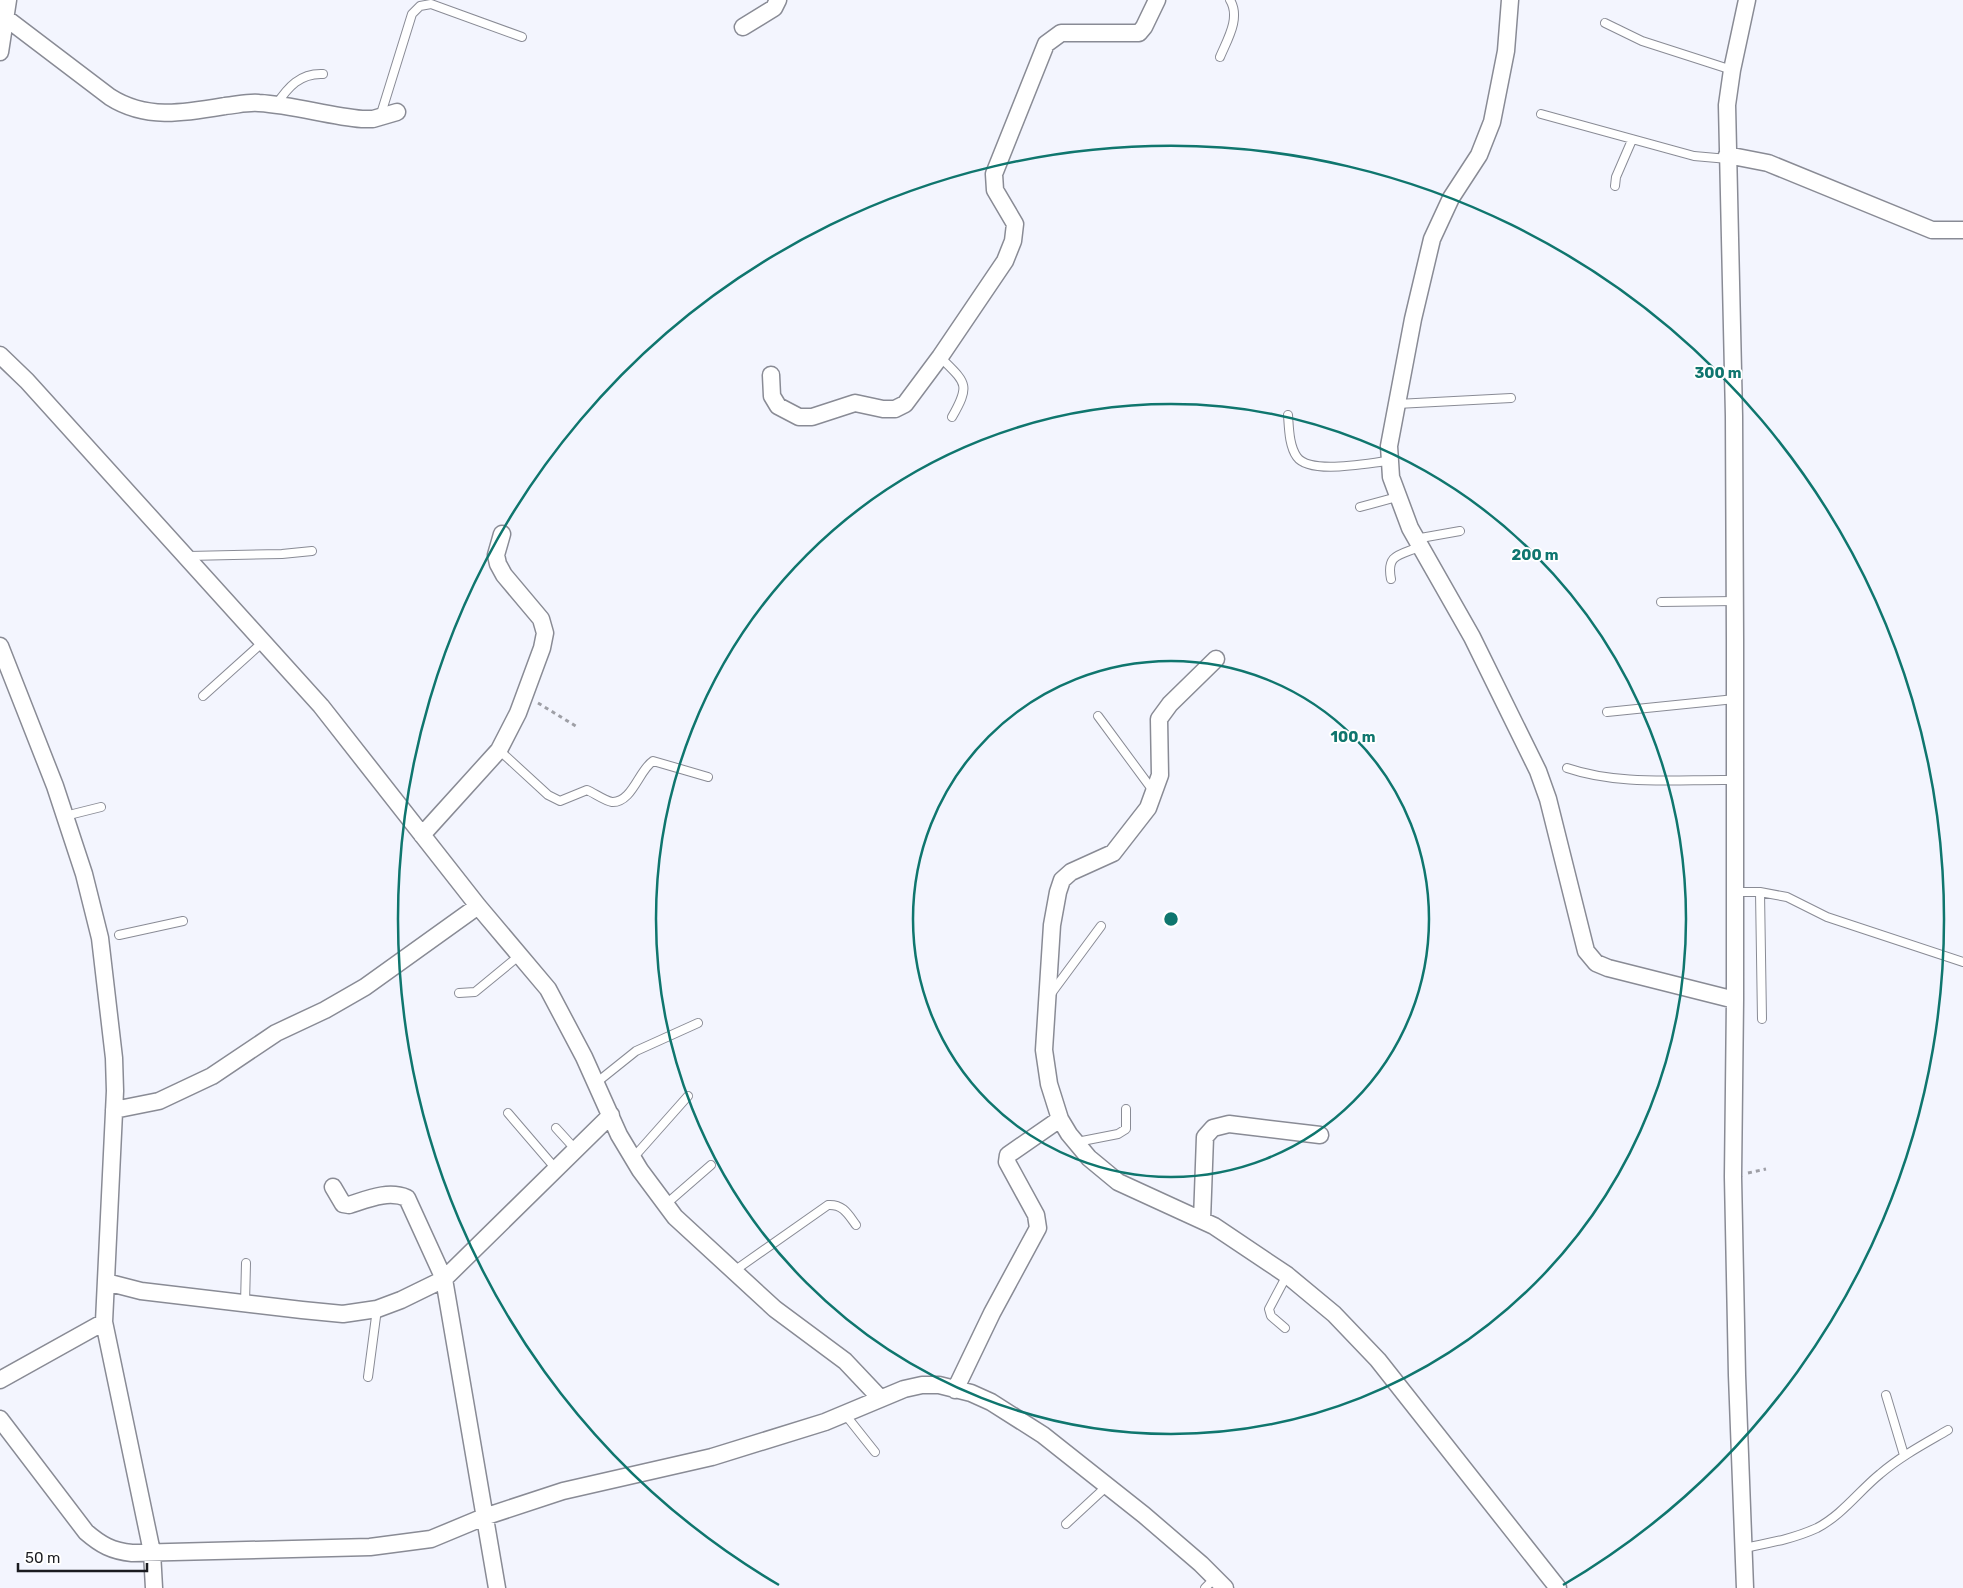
<svg xmlns="http://www.w3.org/2000/svg" width="1963" height="1588" viewBox="0 0 1963 1588" font-family="Rubik,sans-serif">
  <style>
    .lines { fill: none; stroke-linecap: round; stroke-linejoin: round }
    .lane-casing { stroke: #898b95; stroke-width: 10 }
    .street-casing { stroke: #898b95; stroke-width: 19 }
    .path { stroke: #9e9fa6; stroke-width: 3; stroke-dasharray: 4 4; stroke-linecap: butt }
    .lane { stroke: #fff; stroke-width: 8 }
    .street { stroke: #fff; stroke-width: 16 }
    .ring { fill: none; stroke: #0f766e; stroke-width: 2.5 }
    .centre { fill: #0f766e; stroke: #fff; stroke-width: 2.5 }
    .ring-label { font-size: 15px; text-anchor: middle; font-weight: bold; fill: #0f766e; stroke: #fff; stroke-width: 4; stroke-linejoin: round; paint-order: stroke }
  </style>
  <rect width="100%" height="100%" fill="#f3f5fe"/>
  <g class="lines">
    <!-- lane casing -->
    <g class="lane-casing">
      <path id="lane" d="M1605,23L1642,41L1732,70
        M1220,57C1227,40 1241,18 1230,0
        M276,105C288,87 300,73 323,74
        M1541,114L1694,156L1728,159
        M380,117L412,14L420,6L431,4L522,37
        M1615,186L1616,177L1632,140
        M940,357C966,383 971,384 952,417
        M1397,404L1511,398
        M1288,415C1289,428 1289,446 1297,457C1310,475 1368,463 1388,461
        M1360,507L1397,497
        M1415,539L1460,531
        M188,556L282,554L312,551
        M1391,579C1386,554 1400,555 1419,547
        M1661,602L1735,601
        M203,696L263,642
        M1607,712L1735,699
        M1098,716L1154,792
        M499,750L548,795L560,801L587,790C594,793 605,801 612,802C632,803 639,770 653,761L708,777
        M1567,768C1620,786 1679,779 1734,780
        M65,816L101,807
        M1735,892H1760L1787,897L1827,917L1963,962
        M1760,892L1762,1019
        M119,935L183,921
        M459,993L475,992L520,955
        M1050,995L1101,926
        M596,1083L636,1051L698,1023
        M508,1113L556,1169
        M556,1128L576,1150
        M1077,1142L1118,1134L1126,1129V1109
        M633,1158L688,1096
        M665,1205L711,1165
        M734,1271L828,1205C843,1204 848,1214 856,1225
        M245,1304L246,1263
        M1285,1328L1271,1316L1269,1309L1287,1275
        M368,1377L377,1309
        M1886,1395L1904,1455
        M844,1413L875,1452
        M1066,1524L1107,1486
        M1744,1548C1769,1543 1793,1539 1817,1528C1842,1515 1859,1491 1880,1474C1901,1456 1924,1444 1948,1430
        M1205,1588L1215,1578"/>
    </g>
    <!-- street casing -->
    <g class="street-casing">
      <path id="street" d="M1510,0L1506,51L1492,122L1479,155L1451,198L1432,239L1413,319L1389,446L1391,477L1410,528L1472,637L1538,771L1548,799L1586,951L1596,963L1608,968L1735,1000
        M6,18L110,97C146,120 184,113 225,106C237,105 247,102 259,103C294,105 328,116 362,119H373L397,112
        M743,27L774,8L778,0
        M0,52L8,0
        M1727,155L1768,163L1932,230H1963
        M0,355L27,381L321,706L478,906L548,989L584,1057L619,1135L640,1170L675,1217L775,1309L845,1361L880,1398
        M771,375L772,396L778,406L799,417H812L855,403L883,409H895L905,404L940,357L1005,261L1013,241L1015,224L995,190L994,174L1046,44L1061,33H1139L1144,27L1157,0
        M0,646L55,786L84,874L100,938L114,1058L115,1091L104,1322L152,1552L154,1588
        M1216,659L1170,704L1159,719L1160,775L1148,808L1113,853L1071,872L1062,880L1058,892L1052,925L1044,1050L1049,1084L1060,1119L1069,1134L1089,1158L1118,1182L1214,1226L1287,1275L1334,1314L1378,1360L1558,1588
        M422,835L499,750L518,713L542,648L545,633L541,619L504,575L498,564L496,555L502,534
        M114,1110L159,1101L212,1076L276,1033L325,1010L365,987L478,906
        M333,1187L343,1204L349,1205C368,1199 388,1190 407,1198L444,1279L497,1588
        M1202,1220L1205,1137L1213,1128L1229,1124L1320,1135
        M106,1282L141,1291L302,1310L343,1314L377,1309L401,1300L444,1279L611,1115
        M0,1380L104,1322
        M955,1390L992,1313L1038,1228L1036,1215L1007,1162L1008,1155L1060,1119
        M0,1419L86,1532C101,1545 112,1551 132,1553L370,1547L431,1539L484,1517L563,1491L712,1457L825,1422L904,1389L922,1385H939L971,1393L991,1402L1043,1435L1144,1515L1201,1564L1225,1588
        M1745,1588L1737,1375L1733,1177L1735,1000V639L1734,416L1727,105L1732,70L1747,0"/>
    </g>
    <!-- path -->
    <path class="path" d="M538,703L579,728
      M1748,1173L1766,1169"/>
    <!-- lane -->
    <use href="#lane" class="lane"/>
    <!-- street -->
    <use href="#street" class="street"/>
  </g>
  <!-- distance rings -->
  <g class="ring">
    <circle cx="1171" cy="919" r="258"/>
    <circle cx="1171" cy="919" r="515"/>
    <path d="M779 1585A773 773 0 1 1 1563 1585"/>
  </g>
  <circle cx="1171" cy="919" r="8" class="centre"/>
  <g class="ring-label">
    <text x="1718" y="378">300 m</text>
    <text x="1535" y="560">200 m</text>
    <text x="1353" y="742">100 m</text>
  </g>
  <!-- scale -->
  <path d="M18 1563v8h129v-8" fill="none" stroke="#1b1c20" stroke-width="2.5"/>
  <text x="25" y="1563" font-size="15" fill="#1b1c20" stroke="#ffffff" stroke-width="4" paint-order="stroke">50 m</text>
</svg>
